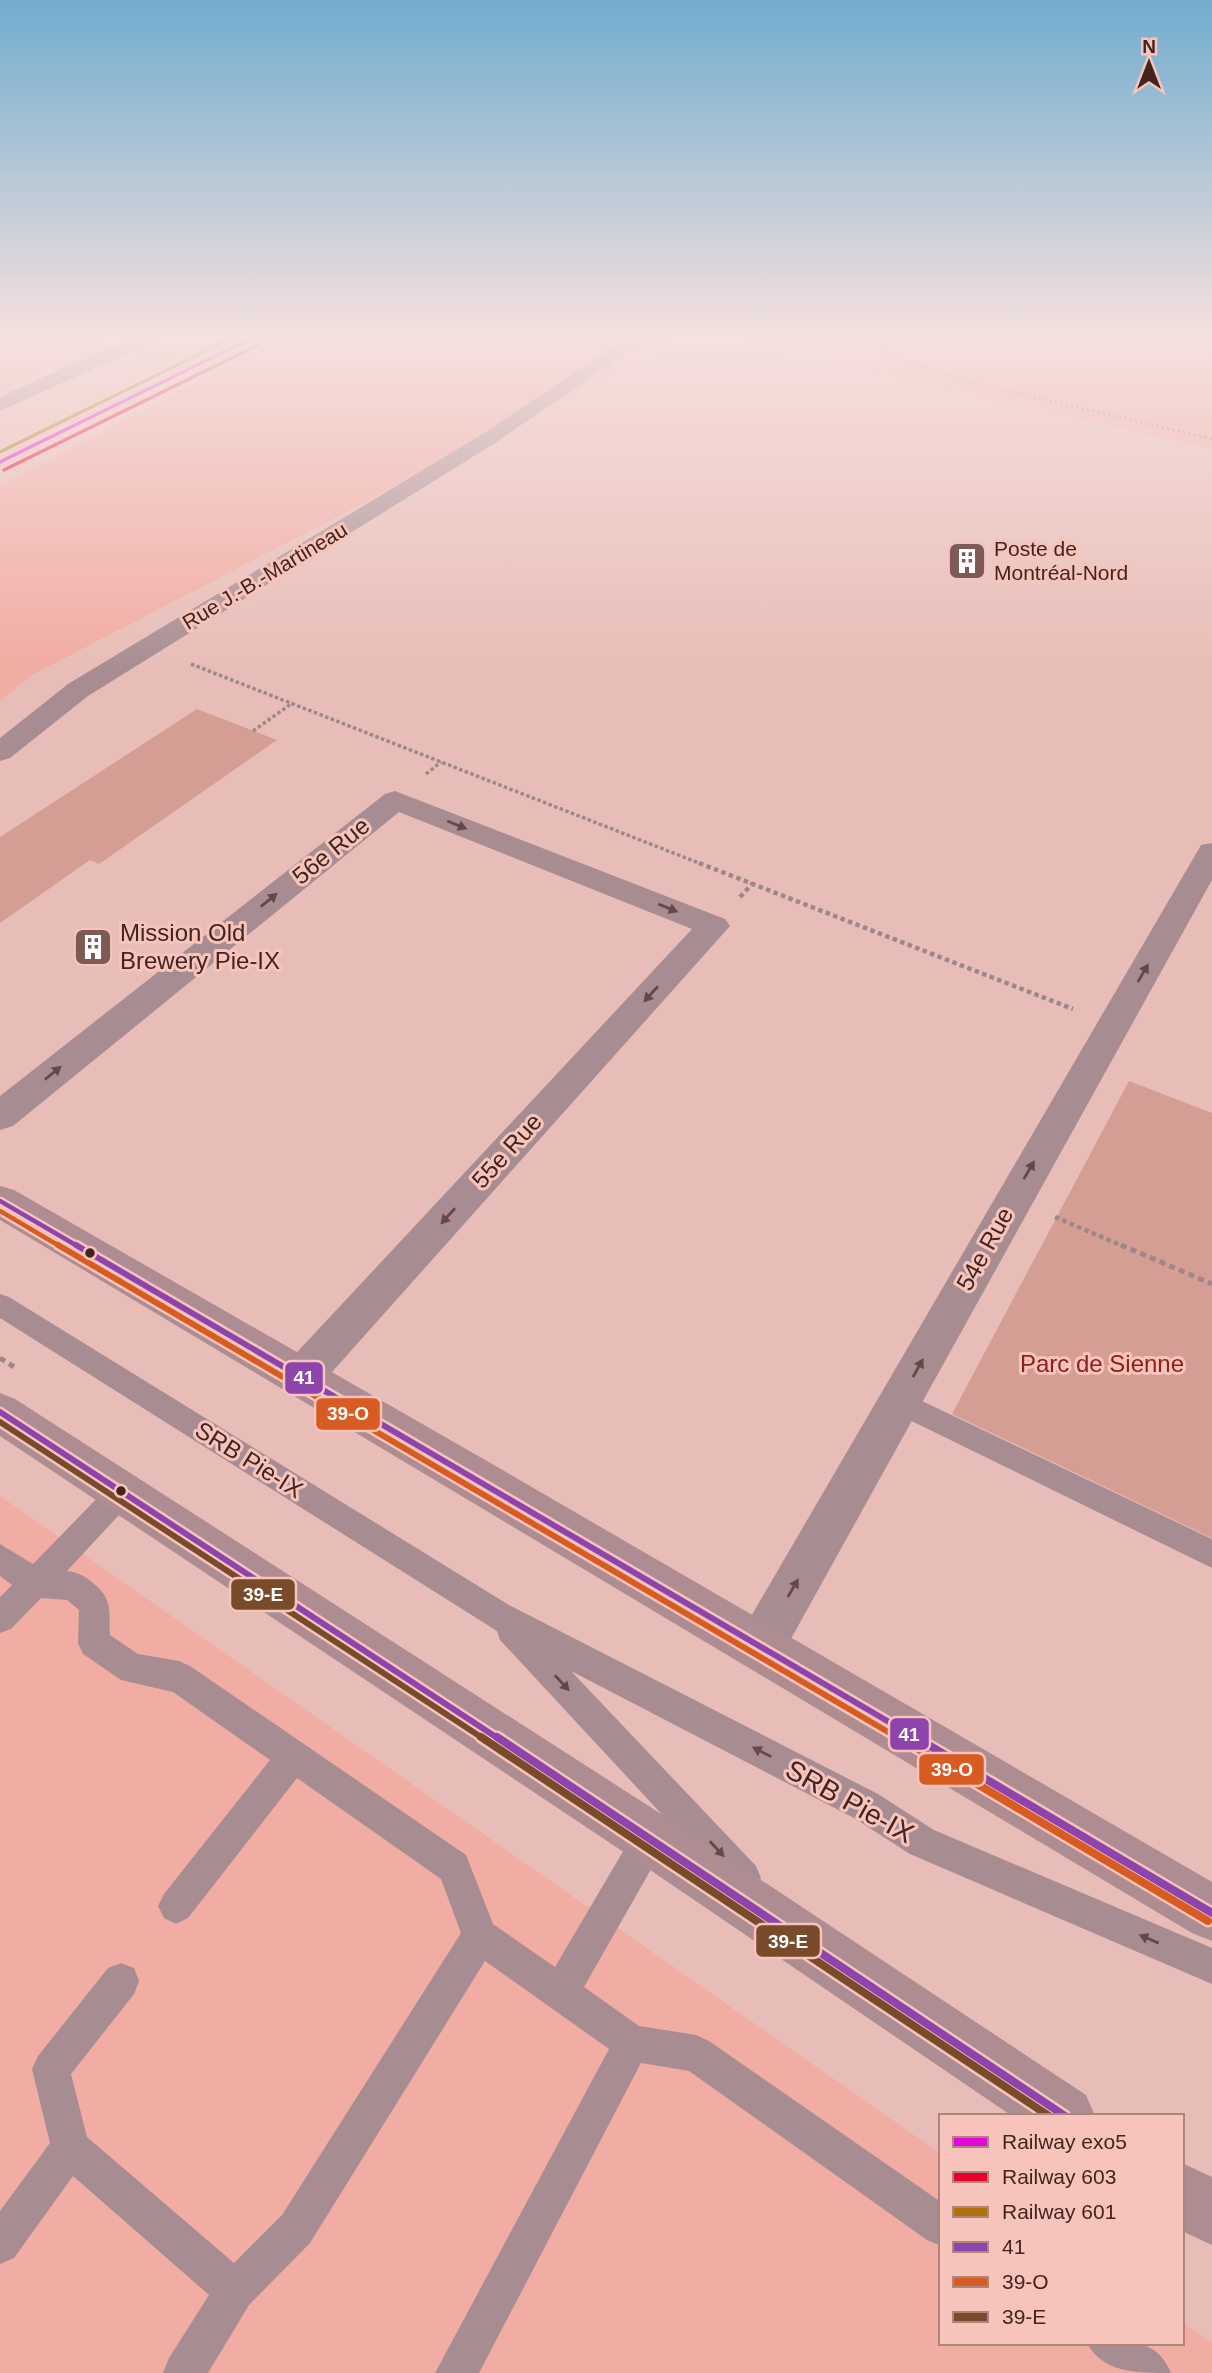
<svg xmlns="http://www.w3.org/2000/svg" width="1212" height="2373" viewBox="0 0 1212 2373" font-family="Helvetica,sans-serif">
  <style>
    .built { fill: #f1aca3 }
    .green { fill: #d59e95 }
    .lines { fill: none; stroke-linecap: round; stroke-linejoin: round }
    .path-far2 { stroke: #9e878a; stroke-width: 3.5; stroke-dasharray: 3.5 2.5; stroke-linecap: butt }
    .path-far1 { stroke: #9e878a; stroke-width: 4.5; stroke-dasharray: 4.5 3.5; stroke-linecap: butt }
    .path { stroke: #9e878a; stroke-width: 5; stroke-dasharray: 6 4.5; stroke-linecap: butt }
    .lane { fill: #a78d92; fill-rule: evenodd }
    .street { fill: #a78d92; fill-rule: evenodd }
    .secondary { fill: #a88b90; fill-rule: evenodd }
    .primary { fill: #ad8d91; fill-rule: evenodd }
    .rail { stroke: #a3898c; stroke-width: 2.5; stroke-dasharray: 2 3.5; stroke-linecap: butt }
    .bus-1-far2-casing { stroke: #f7c4bc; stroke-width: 9 }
    .bus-1-far1-casing { stroke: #f7c4bc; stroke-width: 11 }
    .bus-1-casing { stroke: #f7c4bc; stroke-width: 13 }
    .bus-2-far2-casing { stroke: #f7c4bc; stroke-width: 9 }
    .bus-2-far1-casing { stroke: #f7c4bc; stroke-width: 11 }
    .bus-2-casing { stroke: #f7c4bc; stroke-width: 13 }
    .bus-3-far1-casing { stroke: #f7c4bc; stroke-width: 11 }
    .bus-3-casing { stroke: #f7c4bc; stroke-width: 13 }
    .bus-1-far2 { stroke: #8e44ad; stroke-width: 4.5 }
    .bus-1-far1 { stroke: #8e44ad; stroke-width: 6 }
    .bus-1 { stroke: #8e44ad; stroke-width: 8 }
    .bus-2-far2 { stroke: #d85b22; stroke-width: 4.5 }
    .bus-2-far1 { stroke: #d85b22; stroke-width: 6 }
    .bus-2 { stroke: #d85b22; stroke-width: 8 }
    .bus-3-far1 { stroke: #7a4b2a; stroke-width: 6 }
    .bus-3 { stroke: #7a4b2a; stroke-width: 8 }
    .rail-1-casing { stroke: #f7c4bc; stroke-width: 6 }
    .rail-2-casing { stroke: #f7c4bc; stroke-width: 6 }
    .rail-3-casing { stroke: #f7c4bc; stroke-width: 6 }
    .rail-1 { stroke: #e305dd; stroke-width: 3.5 }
    .rail-2 { stroke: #e4002b; stroke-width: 3.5 }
    .rail-3 { stroke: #af720c; stroke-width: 3.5 }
    .oneway { fill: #664947 }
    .bus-dot { fill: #43241f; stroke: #f7c4bc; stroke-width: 2.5 }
    .labels { text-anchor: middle; stroke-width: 6; stroke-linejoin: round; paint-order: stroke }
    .far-poi-label { font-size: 21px; fill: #43241f; stroke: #f7c4bc; text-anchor: start }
    .far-street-label { font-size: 21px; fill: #43241f; stroke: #f7c4bc }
    .street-label { font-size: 24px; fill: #43241f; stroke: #f7c4bc }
    .poi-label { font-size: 24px; fill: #43241f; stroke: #f7c4bc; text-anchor: start }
    .park-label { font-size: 24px; fill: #8f2018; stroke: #f7c4bc }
    .near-street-label { font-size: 28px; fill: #43241f; stroke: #f7c4bc }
    .line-badge { stroke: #f7c4bc; stroke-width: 2.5 }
    .badge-label { font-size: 19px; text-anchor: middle; font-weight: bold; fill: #fff }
  </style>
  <rect width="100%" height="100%" fill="#e9bdb7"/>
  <!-- built -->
  <path class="built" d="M0,337H119L0,391Z
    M282,337H683L32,675L0,701V486Z
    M718,337H1212V449Z
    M0,1496L941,2154V2343H1182V2322L1212,2343V2373H0Z"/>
  <!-- green -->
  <path class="green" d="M197,709L277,740L99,864L90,860L0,923V837Z
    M1129,1081L1212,1113V1538L952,1414Z"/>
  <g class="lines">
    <!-- path-far2 -->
    <path class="path-far2" d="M191,664L704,865
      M253,731L291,704
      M426,774L441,762"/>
    <!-- path-far1 -->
    <path class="path-far1" d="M699,863L1073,1009
      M740,897L753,883
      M1055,1217L1125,1247"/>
    <!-- path -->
    <path class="path" d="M1121,1245L1212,1284
      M0,1358L14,1367"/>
    <!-- lane -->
    <path class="lane" d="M0,1294L9,1297L509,1605L878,1794L934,1830L1212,1948V1984L910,1854L854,1818L571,1671L756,1866L761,1878L756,1890L744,1895L732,1890L500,1640L497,1631L0,1318Z
      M899,1390L1212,1539V1568L889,1410L885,1402L889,1394Z
      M122,1479L132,1483L137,1492L132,1501L67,1571C77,1572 85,1576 93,1583C113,1599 109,1611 110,1635L138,1654L179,1661L190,1666L466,1855L493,1924L555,1967L638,1826L650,1821L662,1826L667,1838L662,1850L584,1987L639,2026L696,2035L709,2041L941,2202V2246L927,2240L689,2071L641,2063L479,2373H435L609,2049L485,1961L310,2243L249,2305L208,2373H163L169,2358L209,2295L73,2176L14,2258L0,2264V2211L50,2143L32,2069L38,2056L108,1968L121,1963L134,1968L139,1981L134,1994L71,2074L87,2137L234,2263L282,2215L461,1933L441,1879L297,1778L188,1918L176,1924L164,1918L158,1906L164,1894L270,1760L173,1692L121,1680L83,1654L78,1643L79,1610L67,1600L41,1598L11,1629L0,1633V1597L12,1585L0,1576V1544L33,1564L112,1483Z
      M1087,2343C1123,2343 1155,2334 1171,2373C1136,2373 1103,2373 1087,2343Z"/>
    <!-- street -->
    <path class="street" d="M628,337H649L495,443L88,696L10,758L0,761V738L68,684L481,435Z
      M395,791L725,919L730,926L316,1390L301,1395L286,1390L280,1377L286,1364L692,929L399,812L13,1126L0,1130V1096L385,794Z
      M1212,843V880L777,1664L760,1671L743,1664L735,1647L743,1630L1197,852L1201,845Z"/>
    <!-- secondary -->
    <path class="secondary" d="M133,337H157L155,341L0,411V397Z"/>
    <!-- primary -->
    <path class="primary" d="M0,1186L14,1190L487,1461L1212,1882V1941L1192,1933L0,1220Z
      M0,1393L15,1399L669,1819L1086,2095L1095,2116H1012L631,1857L0,1436Z
      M1182,2163L1212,2177V2245L1182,2231Z"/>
    <!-- rail -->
    <path class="rail" d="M851,337L915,365L991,387L1212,439"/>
    <!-- bus-1-far2 casing -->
    <g class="bus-1-far2-casing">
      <path id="bus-1-far2" d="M0,1201L79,1247"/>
    </g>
    <!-- bus-1-far1 casing -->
    <g class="bus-1-far1-casing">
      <path id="bus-1-far1" d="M76,1245L918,1739
        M0,1412L499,1739"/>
    </g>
    <!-- bus-1 casing -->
    <g class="bus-1-casing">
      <path id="bus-1" d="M497,1737L1065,2116
        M915,1737L1212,1913"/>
    </g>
    <!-- bus-2-far2 casing -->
    <g class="bus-2-far2-casing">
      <path id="bus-2-far2" d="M0,1211L61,1247"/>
    </g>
    <!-- bus-2-far1 casing -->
    <g class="bus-2-far1-casing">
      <path id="bus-2-far1" d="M58,1245L900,1739"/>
    </g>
    <!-- bus-2 casing -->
    <g class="bus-2-casing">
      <path id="bus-2" d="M898,1737L1208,1921"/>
    </g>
    <!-- bus-3-far1 casing -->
    <g class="bus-3-far1-casing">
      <path id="bus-3-far1" d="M0,1422L484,1739"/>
    </g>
    <!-- bus-3 casing -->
    <g class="bus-3-casing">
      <path id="bus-3" d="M481,1737L1049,2116"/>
    </g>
    <!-- bus-1-far2 -->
    <use href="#bus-1-far2" class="bus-1-far2"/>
    <!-- bus-1-far1 -->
    <use href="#bus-1-far1" class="bus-1-far1"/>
    <!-- bus-1 -->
    <use href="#bus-1" class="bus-1"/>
    <!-- bus-2-far2 -->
    <use href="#bus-2-far2" class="bus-2-far2"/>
    <!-- bus-2-far1 -->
    <use href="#bus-2-far1" class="bus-2-far1"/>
    <!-- bus-2 -->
    <use href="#bus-2" class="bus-2"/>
    <!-- bus-3-far1 -->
    <use href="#bus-3-far1" class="bus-3-far1"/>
    <!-- bus-3 -->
    <use href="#bus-3" class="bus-3"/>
    <!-- rail-1 casing -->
    <g class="rail-1-casing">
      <path id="rail-1" d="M0,462L254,337"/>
    </g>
    <!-- rail-2 casing -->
    <g class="rail-2-casing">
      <path id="rail-2" d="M4,470L258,345"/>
    </g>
    <!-- rail-3 casing -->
    <g class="rail-3-casing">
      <path id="rail-3" d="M0,452L234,337"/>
    </g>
    <!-- rail-1 -->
    <use href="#rail-1" class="rail-1"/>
    <!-- rail-2 -->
    <use href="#rail-2" class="rail-2"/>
    <!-- rail-3 -->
    <use href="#rail-3" class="rail-3"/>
  </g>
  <!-- one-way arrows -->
  <defs><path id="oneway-solid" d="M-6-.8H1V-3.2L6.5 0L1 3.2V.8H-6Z" transform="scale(1.75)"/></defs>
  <g class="oneway">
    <use href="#oneway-solid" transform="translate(457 825) rotate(22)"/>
    <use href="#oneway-solid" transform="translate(269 900) rotate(-39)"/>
    <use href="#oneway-solid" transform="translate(668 908) rotate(22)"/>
    <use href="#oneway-solid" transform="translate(1143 973) rotate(-60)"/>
    <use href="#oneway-solid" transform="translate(651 994) rotate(132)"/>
    <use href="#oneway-solid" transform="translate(53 1073) rotate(-39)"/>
    <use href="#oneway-solid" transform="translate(1029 1170) rotate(-60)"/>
    <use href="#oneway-solid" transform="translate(448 1216) rotate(132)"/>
    <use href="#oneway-solid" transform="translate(918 1368) rotate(-61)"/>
    <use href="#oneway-solid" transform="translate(793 1588) rotate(-60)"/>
    <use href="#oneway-solid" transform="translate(562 1683) rotate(47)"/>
    <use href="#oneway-solid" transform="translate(762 1752) rotate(-153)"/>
    <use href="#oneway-solid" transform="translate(717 1849) rotate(47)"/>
    <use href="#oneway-solid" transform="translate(1149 1939) rotate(-157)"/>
  </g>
  <!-- sky -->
  <linearGradient id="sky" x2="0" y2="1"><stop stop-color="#72acce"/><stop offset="0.5" stop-color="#f5e1df"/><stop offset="1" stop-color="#f5e1df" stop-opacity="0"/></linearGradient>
  <rect width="1212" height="669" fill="url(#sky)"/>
  <!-- icons -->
  <defs>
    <g id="building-square" transform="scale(2.0125)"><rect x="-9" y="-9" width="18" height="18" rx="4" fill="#7d5a54" stroke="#f7c4bc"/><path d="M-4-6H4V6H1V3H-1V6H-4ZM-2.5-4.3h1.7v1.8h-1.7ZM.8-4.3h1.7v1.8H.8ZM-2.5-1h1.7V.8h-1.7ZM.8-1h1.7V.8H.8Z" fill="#fff"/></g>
  </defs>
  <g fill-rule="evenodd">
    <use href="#building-square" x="967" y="561"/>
    <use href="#building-square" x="93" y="947"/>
  </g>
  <!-- markers -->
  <g class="bus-dot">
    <circle cx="90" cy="1253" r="6"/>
    <circle cx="121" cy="1491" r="6"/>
  </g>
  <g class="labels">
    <!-- far-poi labels -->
    <g class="far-poi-label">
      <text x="994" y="556">Poste de<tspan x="994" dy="24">Montréal-Nord</tspan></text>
    </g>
    <!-- far-street labels -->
    <g class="far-street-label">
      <text transform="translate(265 576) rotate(-31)" y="7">Rue J.-B.-Martineau</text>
    </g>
    <!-- street labels -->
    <g class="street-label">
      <text transform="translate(331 851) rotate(-39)" y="8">56e Rue</text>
      <text transform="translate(507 1151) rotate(-48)" y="8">55e Rue</text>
      <text transform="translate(985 1249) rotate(-61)" y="8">54e Rue</text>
      <text transform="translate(249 1460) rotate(32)" y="8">SRB Pie-IX</text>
    </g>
    <!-- poi labels -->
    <g class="poi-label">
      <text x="120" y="941">Mission Old<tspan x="120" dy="28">Brewery Pie-IX</tspan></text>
    </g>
    <!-- park labels -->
    <g class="park-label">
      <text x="1102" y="1372">Parc de Sienne</text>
    </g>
    <!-- near-street labels -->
    <g class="near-street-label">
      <text transform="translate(850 1801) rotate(29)" y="10">SRB Pie-IX</text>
    </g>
  </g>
  <g class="line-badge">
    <rect x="284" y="1361" width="40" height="34" rx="7" fill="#8e44ad"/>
    <rect x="315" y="1397" width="66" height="34" rx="7" fill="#d85b22"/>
    <rect x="230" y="1578" width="66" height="33" rx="7" fill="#7a4b2a"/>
    <rect x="889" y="1717" width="41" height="34" rx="7" fill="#8e44ad"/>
    <rect x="918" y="1753" width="67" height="33" rx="7" fill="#d85b22"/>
    <rect x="755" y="1924" width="66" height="34" rx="7" fill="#7a4b2a"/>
  </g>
  <g class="badge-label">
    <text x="304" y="1384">41</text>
    <text x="348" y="1420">39-O</text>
    <text x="263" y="1601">39-E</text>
    <text x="909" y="1741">41</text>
    <text x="952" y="1776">39-O</text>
    <text x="788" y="1948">39-E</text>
  </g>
  <!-- legend -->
  <rect x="939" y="2114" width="245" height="231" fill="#f7c4bc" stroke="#af847d" stroke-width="2"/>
  <rect x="953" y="2137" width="35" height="10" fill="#e305dd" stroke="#af847d" stroke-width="2"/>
  <text x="1002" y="2149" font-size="21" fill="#43241f">Railway exo5</text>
  <rect x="953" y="2172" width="35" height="10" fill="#e4002b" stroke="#af847d" stroke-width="2"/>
  <text x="1002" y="2184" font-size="21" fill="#43241f">Railway 603</text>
  <rect x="953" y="2207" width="35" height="10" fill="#af720c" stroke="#af847d" stroke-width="2"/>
  <text x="1002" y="2219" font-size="21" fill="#43241f">Railway 601</text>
  <rect x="953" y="2242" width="35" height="10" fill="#8e44ad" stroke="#af847d" stroke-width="2"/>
  <text x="1002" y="2254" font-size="21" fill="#43241f">41</text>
  <rect x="953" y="2277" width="35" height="10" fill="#d85b22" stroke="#af847d" stroke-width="2"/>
  <text x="1002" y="2289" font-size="21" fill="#43241f">39-O</text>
  <rect x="953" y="2312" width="35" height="10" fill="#7a4b2a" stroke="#af847d" stroke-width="2"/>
  <text x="1002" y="2324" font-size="21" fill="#43241f">39-E</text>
  <!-- north arrow -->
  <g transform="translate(1149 63)" stroke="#f7c4bc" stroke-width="5" paint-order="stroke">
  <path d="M0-5L12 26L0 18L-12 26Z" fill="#43241f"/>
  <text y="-10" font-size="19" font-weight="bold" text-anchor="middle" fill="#43241f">N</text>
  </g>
</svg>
